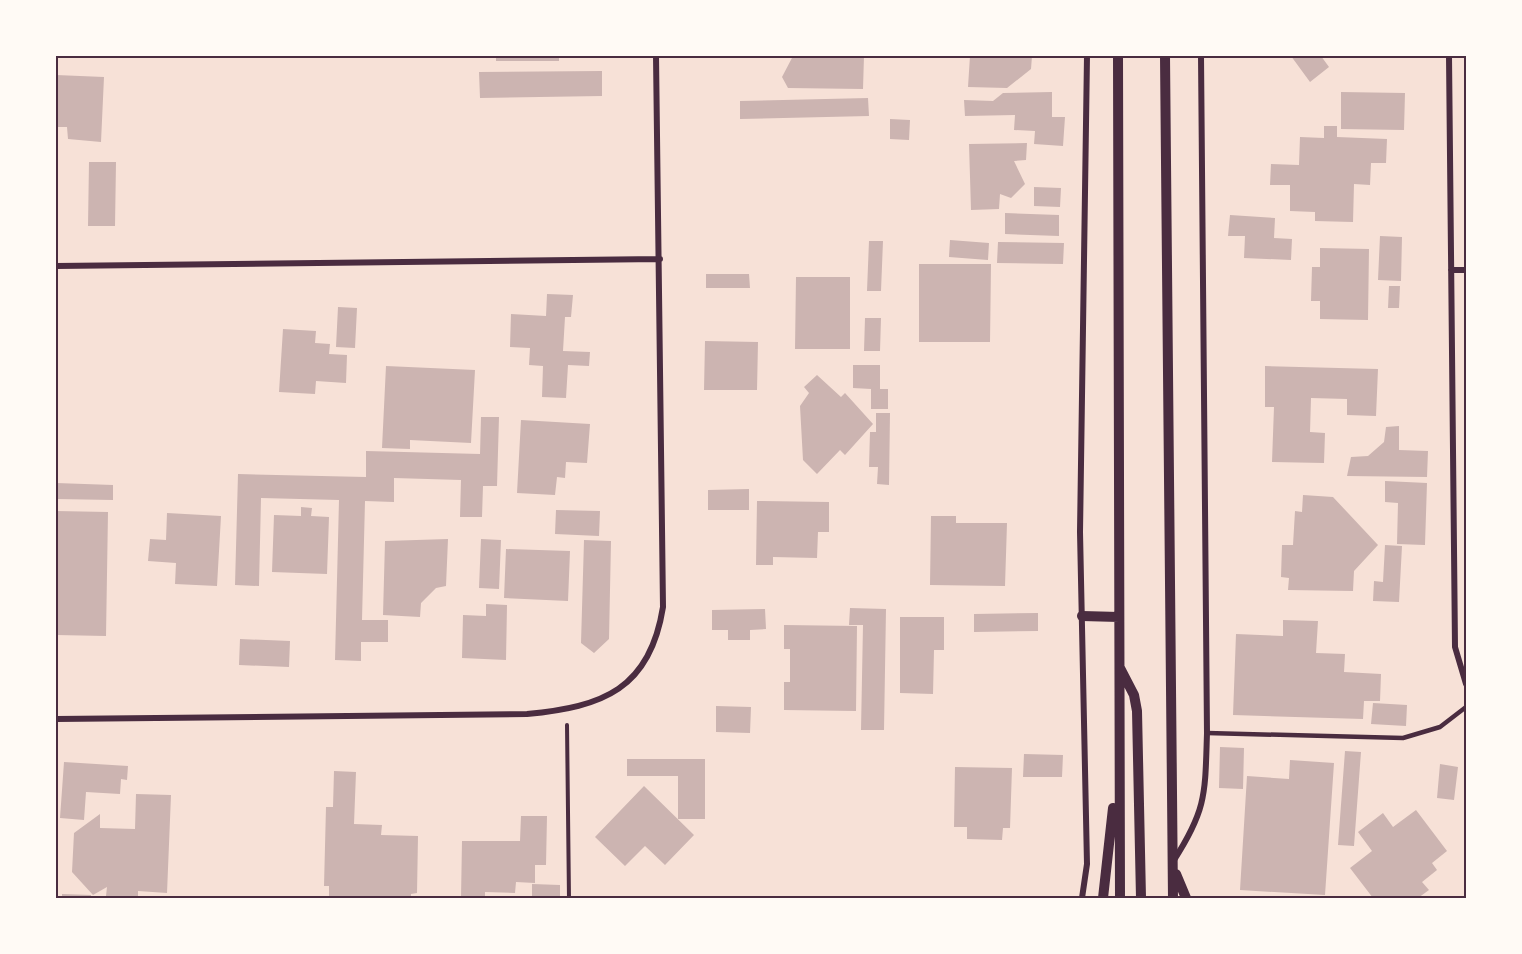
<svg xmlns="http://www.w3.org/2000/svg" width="1522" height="954" viewBox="0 0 1522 954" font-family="Poppins,sans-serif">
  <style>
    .building { fill: #ccb4b1 }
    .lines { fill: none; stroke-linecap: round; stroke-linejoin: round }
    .path { stroke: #4a2c40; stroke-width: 4 }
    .service { stroke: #4a2c40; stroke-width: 4.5 }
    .minor { stroke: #4a2c40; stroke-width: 6 }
    .tertiary { stroke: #4a2c40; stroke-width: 10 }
    .neatline { fill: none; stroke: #4a2c40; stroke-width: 2 }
  </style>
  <rect width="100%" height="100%" fill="#f7e1d7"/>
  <!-- building -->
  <path class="building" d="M496,56H559V61H496Z
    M793,56H864L863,89L788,88L782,77Z
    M970,56H1032L1031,69L1007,88L968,87Z
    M1291,56H1321L1329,67L1310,82Z
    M602,71V96L480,98L479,72Z
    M56,75L104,77L101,142L68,139L67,127H56Z
    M1052,92V117H1065L1063,146L1034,144L1035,131L1014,130L1015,115L965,116L964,100L993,101L1003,93Z
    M1341,92L1405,93L1404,130L1341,129Z
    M868,98L869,116L740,119V101Z
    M890,119L910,120L909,140L890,139Z
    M1324,126H1337V137L1387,139L1386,163H1371L1370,185L1354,184L1353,222L1315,221V212L1290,211V185H1270L1271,164L1299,165L1300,137L1324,138Z
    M1027,143L1026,160L1014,161L1025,184L1011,198L1000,194L999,209L971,210L969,144Z
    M89,162H116L115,226H88Z
    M1034,187L1061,188L1060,207L1034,206Z
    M1005,213L1059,215V236L1005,234Z
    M1230,215L1275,218L1274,238L1292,239L1291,260L1244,258L1245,236H1228Z
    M1380,236L1402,237L1401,281L1378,280Z
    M950,240L989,243L988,260L949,257Z
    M869,241H883L881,291H867Z
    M998,242L1064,243L1063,264L997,263Z
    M1320,248L1369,249L1368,320L1320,319V301H1311L1312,267H1320Z
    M919,264H991L990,342H919Z
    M706,274H749L750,288H706Z
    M796,277H850V349H795Z
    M1389,286H1400L1399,308H1388Z
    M547,294L573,295L571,317H565L563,351L590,352L589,366L568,365L566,398L542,397L543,366L529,365L530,348L510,347L511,314L546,316Z
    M338,307L357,308L355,348L336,347Z
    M865,318H881L880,351H864Z
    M283,329L316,331L315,343L330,344L329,354L347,355L346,383L316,381L315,394L279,392Z
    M705,341L758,342L757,390H704Z
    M853,365H880V389H888V409H871V389L853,388Z
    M386,366L475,370L471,443L410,440V449L382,448Z
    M1265,366L1378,369L1376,416L1347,415V399L1311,398L1310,432L1325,433L1324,463L1272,462L1274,407H1265Z
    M817,375L841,397L845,393L873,424L845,455L840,450L817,474L803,460L800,406L809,393L804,387Z
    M876,413H890L889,485L877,484L878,467H869L870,432H876Z
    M481,417H499L497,486H483L482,517H460L461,480L394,478V502L365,501L362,620H388V642H361V661L335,660L339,500L261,498L259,586L235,585L238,474L366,477V451L480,454Z
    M521,420L590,424L587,463L566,462L565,478L557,477L555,495L517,493Z
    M1399,426V450L1428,451L1427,477L1347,476L1351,457L1368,456L1384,442L1386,427Z
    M1385,481L1427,483L1425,545L1397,544L1398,503L1385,502Z
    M56,483L113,485V500L56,499Z
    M749,489V510H708V490Z
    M1303,495L1333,497L1378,545L1354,571L1353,591L1288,590L1289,578L1281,577L1282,545H1293L1295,511L1302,512Z
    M757,501L829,502V532H818L817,558L773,557V565H756Z
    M301,507L312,508L311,516L329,517L327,574L272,572L274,515L301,516Z
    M556,510L600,511L599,536L555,534Z
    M56,511L108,512L106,636L56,635Z
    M167,513L221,516L217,586L175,584L176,563L148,561L150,539L166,540Z
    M931,516H956V523H1007L1005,586L930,585Z
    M448,539L446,586L436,588L421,603L420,617L383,615L385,541Z
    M481,539L501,540L499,589L479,588Z
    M584,540L611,541L609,639L594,653L581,643Z
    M1385,545L1402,546L1399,602L1373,601L1374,581L1383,582Z
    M506,549L570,551L568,601L504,598Z
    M486,604L507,605L506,660L462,658L463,615L486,616Z
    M850,608L886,609L884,730H861L863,625H849Z
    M765,609L766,629L750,630V640H728V630H712V610Z
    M1038,613V631L974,632V614Z
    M900,617H944V650H934L933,694L900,693Z
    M1283,620L1318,621L1316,653L1345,654L1344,672L1381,674L1380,701H1364L1363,719L1233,715L1236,634L1283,636Z
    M784,625L857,626L856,711L784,710V682H790V649H784Z
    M240,639L290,641L289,667L239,665Z
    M1373,703L1407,705L1406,726L1371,724Z
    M716,706L751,707L750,733L716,732Z
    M1220,747L1244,748L1243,789L1219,788Z
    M1345,751L1361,752L1354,846L1338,845Z
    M1024,754L1063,755L1062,777H1023Z
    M627,759H705V819H678V776H627Z
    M1290,760L1334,763L1325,895L1240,890L1247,776L1289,779Z
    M64,762L128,766L127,780L121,779L120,794L86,792L84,820L60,818Z
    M1440,764L1458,767L1454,800L1437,798Z
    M955,767L1012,768L1010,828H1003L1002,840L967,839V827H954Z
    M334,771L356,772L354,824L382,825L381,835L418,836L417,893L411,894V898H329V886H324L326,807H333Z
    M644,786L694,835L665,865L645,846L625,866L595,837Z
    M136,794L171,795L167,893L138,891V897L106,896L107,887L93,895L72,872L74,833L100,814V828L135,829Z
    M1416,810L1447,851L1432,863L1437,870L1422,882L1429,890L1418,898H1373L1350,868L1372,851L1358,832L1383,813L1393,827Z
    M521,816H547L546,865H535V883L516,882L515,893L485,892V898H461L462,841H520Z
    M532,884L560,885V898H532Z
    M62,894L91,895V898H62Z"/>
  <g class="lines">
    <!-- path -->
    <path class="path" d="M567,725L569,898"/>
    <!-- service -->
    <path class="service" d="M1207,733L1403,738L1440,727L1466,707"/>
    <!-- minor -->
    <path class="minor" d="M1449,56L1455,647L1466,684
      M56,266L660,259
      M1451,270H1466
      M56,719L527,714C603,707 650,689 663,607L656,56
      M1174,860C1207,809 1205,793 1207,733L1201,56
      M1082,898L1087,864L1080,532L1087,56"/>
    <!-- tertiary -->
    <path class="tertiary" d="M1118,56L1120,898
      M1165,56L1173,898
      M1082,616L1119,617
      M1120,668L1134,695L1137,711L1141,898
      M1176,874L1186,898
      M1103,898L1113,808"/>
  </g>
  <!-- border -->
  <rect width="1522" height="954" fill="none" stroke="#fffaf5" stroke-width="114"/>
  <rect x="57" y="57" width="1408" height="840" class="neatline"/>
</svg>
